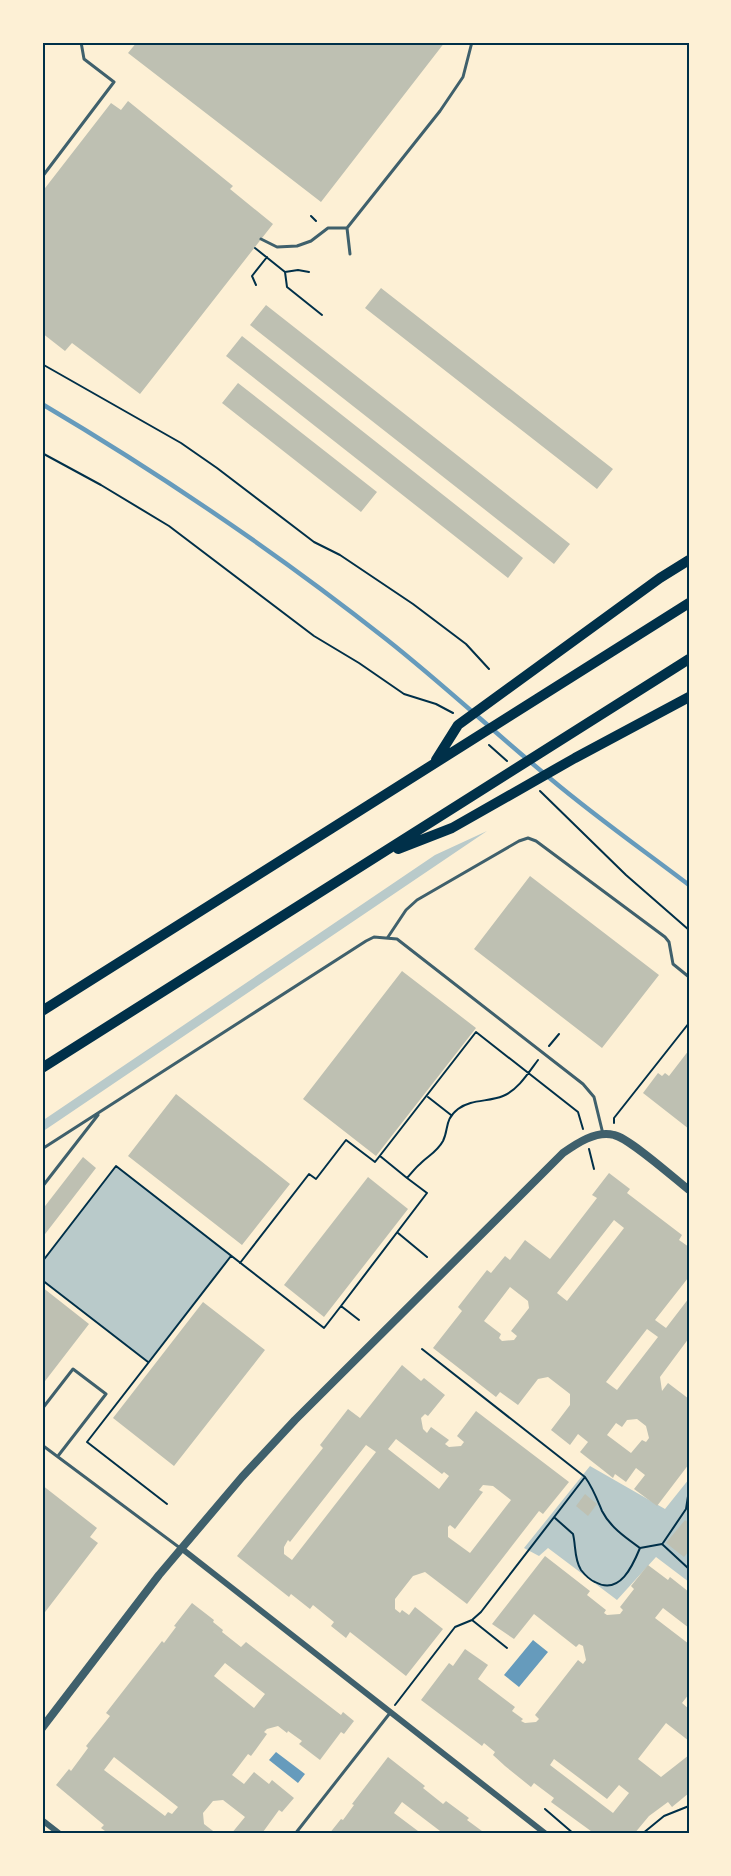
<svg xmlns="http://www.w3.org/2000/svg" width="731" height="1876" viewBox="0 0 731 1876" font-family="'IBM Plex Sans',sans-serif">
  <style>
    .green { fill: #b9caca }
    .water { fill: #669bbc }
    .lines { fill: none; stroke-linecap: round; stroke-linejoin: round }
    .stream { stroke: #669bbc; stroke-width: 4.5 }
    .building { fill: #bec0b2; fill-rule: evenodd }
    .path { stroke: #003049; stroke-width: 2 }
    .service { stroke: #3f606c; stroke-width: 3 }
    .minor { stroke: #3f606c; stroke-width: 6 }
    .tertiary { stroke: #3f606c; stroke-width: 8 }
    .motorway { stroke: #003049; stroke-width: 10 }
    .neatline { fill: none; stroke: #003049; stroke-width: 2 }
  </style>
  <rect width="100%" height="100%" fill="#fdf0d5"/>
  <!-- green -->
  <path class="green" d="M487,831L42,1132V1121L435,855Z
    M116,1166L231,1256L148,1362L42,1280V1262Z
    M590,1466L665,1509L689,1479V1582L656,1557L617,1600L548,1548L539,1556L524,1548Z"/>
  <!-- water -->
  <path class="water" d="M533,1640L548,1652L519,1687L504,1675Z
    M276,1752L305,1774L298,1783L269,1760Z"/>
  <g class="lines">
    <!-- stream -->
    <path class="stream" d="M42,404C162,475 277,553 386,639C443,684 496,734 552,780C596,817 643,850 689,885"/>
  </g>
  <!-- building -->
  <path class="building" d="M137,42H445L321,202L128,53Z
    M128,101L233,186L230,189L273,224L140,394L72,343L65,351L42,333V192L111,103L121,110Z
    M381,288L613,469L597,489L365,308Z
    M266,305L570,544L554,564L250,325Z
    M242,336L523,558L508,578L226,356Z
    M238,383L377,492L361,512L222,403Z
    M530,876L659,975L602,1048L474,949Z
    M402,971L476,1028L376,1156L303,1099Z
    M689,1050V1129L643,1093L658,1073L662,1076L665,1073L669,1076Z
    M176,1094L290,1184L242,1245L128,1156Z
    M83,1157L96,1168L42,1238V1210Z
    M609,1173L630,1189L627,1193L682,1235L679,1240L689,1247V1279L688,1278L655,1320L666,1328L689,1298V1338L660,1377L662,1391L668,1383L689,1399V1464L657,1506L634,1489L645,1475L636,1468L626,1482L615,1474L613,1478L580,1452L588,1442L578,1434L570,1445L551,1430L570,1405V1394L548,1377L538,1379L518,1405L500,1392L496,1397L433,1348L462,1311L458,1307L487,1270L491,1273L505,1256L510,1260L525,1240L550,1259L597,1198L592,1195ZM614,1220L624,1228L567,1301L557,1293ZM510,1287L528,1301L529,1308L511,1331L517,1336L514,1340L502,1341L499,1338L501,1334L484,1321ZM647,1329L658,1337L617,1390L606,1382ZM637,1419L646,1426L649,1438L646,1442L642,1440L631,1453L607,1435L616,1423L622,1427L627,1420Z
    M368,1177L408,1209L324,1317L284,1285Z
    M42,1287L89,1324L42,1385Z
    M203,1302L265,1350L174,1466L113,1418Z
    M402,1365L421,1381L424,1378L445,1395L428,1416L425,1414L421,1418L423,1429L427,1433L431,1427L449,1440L445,1444L449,1447L461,1446L464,1442L457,1436L476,1411L569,1482L543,1514L539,1511L467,1604L425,1572L413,1576L395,1599V1609L400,1613L402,1610L409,1615L415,1607L443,1629L406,1676L350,1632L346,1638L331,1626L334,1622L313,1605L310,1609L291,1594L289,1597L237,1556L323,1448L320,1445L348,1409L360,1418ZM396,1439L442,1474L444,1472L449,1476L439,1489L388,1449ZM366,1445L376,1452L292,1560L284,1554V1547L288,1540L290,1542ZM483,1485L493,1486L511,1500L470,1553L448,1537V1527L450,1525L455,1529L483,1492L479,1490Z
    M42,1485L97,1528L90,1537L98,1543L42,1616Z
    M585,1494L597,1504L588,1516L576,1506Z
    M685,1520L689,1523V1551L684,1557L666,1543Z
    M545,1556L590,1591L587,1595L606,1610L604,1613L607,1615L620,1614L623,1610L620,1607L634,1589L631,1586L648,1565L668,1580L670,1577L689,1592V1628L663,1608L655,1618L689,1644V1694L682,1703L689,1709V1741L666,1723L638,1759L661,1777L689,1755V1793L672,1807L668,1802L649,1816L634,1834H595L551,1802L554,1798L534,1783L531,1787L505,1766L493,1755L495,1752L484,1743L482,1746L421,1700L449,1663L453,1666L465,1649L488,1665L478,1679L515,1707L512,1711L523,1719L521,1721L525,1723L536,1722L539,1719L535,1715L578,1660L583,1664L586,1660L583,1646L579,1644L576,1647L534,1614L514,1639L492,1624ZM554,1759L607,1799L619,1785L629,1793L613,1813L550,1765Z
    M192,1603L214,1620L213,1622L223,1630L222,1632L241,1647L246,1642L341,1715L343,1712L354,1721L344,1734L341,1732L320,1760L299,1744L302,1741L288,1731L287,1733L278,1726L267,1729L264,1732L267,1734L251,1756L248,1754L232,1775L244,1784L254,1772L269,1784L272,1780L294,1798L282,1812L279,1810L263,1832L266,1834H231L245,1817L223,1800L213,1801L203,1813L204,1824L217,1834H109L101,1828L104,1825L56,1785L69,1769L71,1771L88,1748L86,1746L110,1716L106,1713L162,1641L164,1643L176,1627L174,1626ZM225,1663L265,1694L254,1708L214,1676ZM114,1757L178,1807L172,1814L168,1812L165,1816L104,1770Z
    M388,1757L425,1786L423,1788L443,1804L446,1801L469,1818L467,1820L486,1834H444L402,1802L394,1813L422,1834H329L341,1819L343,1820L354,1805L352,1804Z"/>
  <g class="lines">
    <!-- path -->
    <path class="path" d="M311,216L316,221
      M255,248L285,272L287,287L322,315
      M285,272L298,270L309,272
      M256,285L252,276L267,257
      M42,364L181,443L217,468L314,542L340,555L413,604L466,644L489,669
      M42,453L101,485L169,526L314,636L359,663L404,694L436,704L453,713
      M489,745L507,761
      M540,791L626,875L689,930
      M549,1046L559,1034
      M428,1097L451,1115
      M614,1123V1118L689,1023
      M589,1149L594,1169
      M380,1156L407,1178
      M398,1233L427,1257
      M42,1262L116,1166L324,1328L341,1306
      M240,1263L309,1174L316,1179L346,1140L375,1162L476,1032L578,1112L583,1129
      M42,1280L148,1362
      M359,1320L341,1306L427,1193L407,1178C411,1174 415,1168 420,1164C428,1156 437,1152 443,1141C449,1129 444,1120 458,1109C471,1099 489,1102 503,1096C518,1090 529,1072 538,1060
      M422,1349L585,1477C593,1488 597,1499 602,1511C610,1527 626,1538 640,1548L662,1544L689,1569
      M167,1504L87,1442L231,1256
      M555,1518L573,1534C576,1546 574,1559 581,1570C585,1575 590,1580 595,1582C620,1596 633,1565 640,1548
      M663,1543L686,1509L689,1490
      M472,1620L507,1648
      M395,1705L455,1627L472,1620L481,1612L585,1477
      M545,1809L574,1834
      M642,1834L664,1816L689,1806"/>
    <!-- service -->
    <path class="service" d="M42,177L114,82L84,59L81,42
      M261,239L277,247L297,246L311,241L328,228H347
      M350,254L347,228L440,111L463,77L472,42
      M388,937L406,910L417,900L519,841L528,838L536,841L665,937L669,942L673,964L689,977
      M42,1149L366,941L374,937L397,939L583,1084L594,1097L603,1134
      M42,1187L98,1115
      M42,1409L73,1369L106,1394L58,1456
      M42,1445L180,1548
      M295,1834L390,1713"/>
    <!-- minor -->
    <path class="minor" d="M181,1548L546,1834
      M42,1820L60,1834"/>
    <!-- tertiary -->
    <path class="tertiary" d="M42,1728L159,1575L242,1477L295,1420L563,1153C576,1144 596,1130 614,1135C629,1138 674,1178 689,1190"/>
    <!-- motorway -->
    <path class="motorway" d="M436,760L458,725L660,578L689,560
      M398,849L452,828L575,758L689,697
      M42,1011L689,603
      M42,1068L689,659"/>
  </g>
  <!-- border -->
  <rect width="731" height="1876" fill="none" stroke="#fdf0d5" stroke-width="87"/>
  <rect x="44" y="44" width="644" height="1788" class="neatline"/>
</svg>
